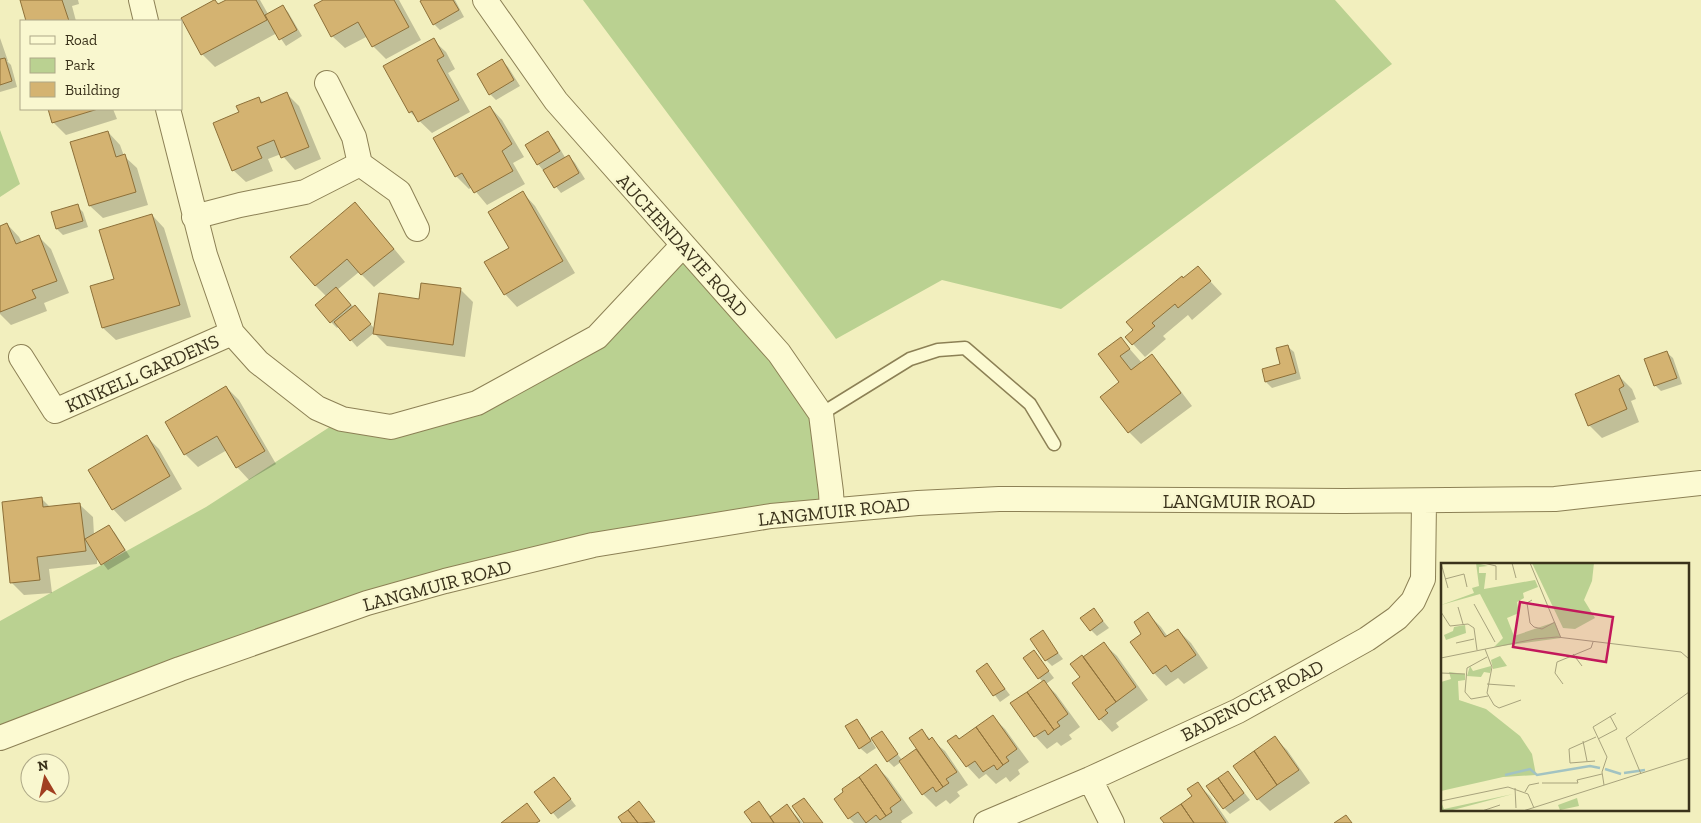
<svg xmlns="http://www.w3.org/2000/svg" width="1701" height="823" viewBox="0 0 1701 823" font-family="'Zilla Slab',serif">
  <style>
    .green { fill: #bad191 }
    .shadow { fill: #0003 }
    .building { fill: #d4b371; stroke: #8d7039 }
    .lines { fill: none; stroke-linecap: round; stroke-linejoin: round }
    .lane-casing { stroke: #8c8055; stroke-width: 15 }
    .street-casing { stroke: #8c8055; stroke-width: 26 }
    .lane { stroke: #fcfad2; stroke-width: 12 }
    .street { stroke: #fcfad2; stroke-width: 24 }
    .labels { text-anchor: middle; stroke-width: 5; stroke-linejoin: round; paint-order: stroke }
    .street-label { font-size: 19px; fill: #3a321b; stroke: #f9f7cf }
    .inset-river { fill: none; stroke: #a2c3c2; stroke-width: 2.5 }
    .inset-road { fill: none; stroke: #a8a37d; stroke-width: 1 }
    .view { fill: #c2185b; fill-opacity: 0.15; stroke: #c2185b; stroke-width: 2.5 }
    .inset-edge { fill: none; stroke: #3a321b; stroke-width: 2.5 }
  </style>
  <rect width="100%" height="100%" fill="#f2efbe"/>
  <!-- green -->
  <path class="green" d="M583,0H1335L1392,64L1061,309L942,280L836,339Z
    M0,130L20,184L0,197Z
    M683,245L821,414L832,510L444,581L0,738V621L206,507L342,419L391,427L477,403L597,337Z"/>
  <!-- shadow -->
  <path class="shadow" d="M21,0H78L79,4L72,6L76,21H27Z
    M228,0H260L268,14L282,6L288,12L302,36L286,46L277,33L215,67L202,54L219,5Z
    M326,0H399L421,40L386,59L373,46L368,36L345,48L332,36Z
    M425,0H455L464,17L440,30L434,24Z
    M0,38L8,61H7L11,65L17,87L0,92Z
    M433,40L446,52L455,69L448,73L470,112L432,133L410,112Z
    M502,61L508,67L520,86L496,100L490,94Z
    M287,94L299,106L321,159L295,170L281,154L268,159L273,171L246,182L233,170L241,113L259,98L264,103Z
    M490,107L502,120L524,157L513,163L525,184L487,205L472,187L469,189L456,176Z
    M49,109H113L117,119L66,135L53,122Z
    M108,132L120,145L124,156L137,168L148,205L103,218L90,206Z
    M548,133L554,139L566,159L569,156L575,163L585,179L561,193L538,164Z
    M523,193L535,206L575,273L517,307L505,294L510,248Z
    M355,204L367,216L405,262L374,287L359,272L337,290L375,329L420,300L460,289L473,302L465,357L387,346L374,333L357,347L339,326L337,328L331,322L327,297L315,285Z
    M77,206L83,212L88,227L63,235L57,229Z
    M152,215L164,228L191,317L116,340L103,328L91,287L116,280Z
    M7,224L19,237L22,243L38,236L51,249L69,293L44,303L47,311L11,325L0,314V227Z
    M1198,268L1222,294L1192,320L1188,315L1163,336L1166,339L1145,357L1133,344L1183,280Z
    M1121,339L1142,363L1151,356L1164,369L1192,406L1141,444L1129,432L1121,382L1100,355Z
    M1287,346L1294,352L1301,379L1272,388L1266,382L1281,365Z
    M1666,352L1673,358L1682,384L1661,391L1655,385Z
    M1619,376L1632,389L1636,399L1631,401L1639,422L1602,438L1589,425Z
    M226,387L239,400L276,464L249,480L237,467L227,450L198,467L185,454Z
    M147,437L159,449L182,489L125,522L113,509Z
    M42,499L51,508L80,505L93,517L94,535L109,527L115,533L130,557L108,570L97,556V564L49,569L52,593L24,595L12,583L3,503Z
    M1094,610L1109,628L1097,636L1091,630Z
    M1148,614L1161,627L1168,637L1178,630L1191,643L1208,668L1184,684L1178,678L1166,686L1154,673L1143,634Z
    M1042,632L1063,659L1052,666L1046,660Z
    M1104,644L1117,656L1148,700L1116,723L1119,727L1112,732L1100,719L1082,677Z
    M1034,652L1054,678L1046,684L1056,694L1080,727L1069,735L1072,739L1061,746L1057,742L1047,749L1035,736L1043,682L1039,678Z
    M987,665L1010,695L1000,702L977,671Z
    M993,717L1005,729L1029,762L1018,770L1020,774L1010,782L1006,777L996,784L986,774L979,779L967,766L959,740Z
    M857,721L863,727L876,748L867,754L860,748Z
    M921,731L945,751L968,785L957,792L960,796L950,804L946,800L936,807L923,794L901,762L894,767L888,761L882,733L902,760L918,749Z
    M1275,738L1287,750L1310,783L1270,811L1258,799Z
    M876,766L888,778L913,813L901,821L902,823H854L849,818Z
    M1228,772L1250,800L1230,814L1224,808Z
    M1198,784L1210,796L1229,823H1165L1193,797Z
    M560,785L576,806L558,819L536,792Z
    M758,803L772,817L787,806L803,823H754Z"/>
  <!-- building -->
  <path class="building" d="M20,0H62L69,21H26Z
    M214,0H215L218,4L226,0H256L267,20L201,55L181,18Z
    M323,0H394L409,27L372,47L358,22L331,37L314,5Z
    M422,0H453L459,10L433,25L420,1Z
    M283,5L297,30L279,40L265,15Z
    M434,38L444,56L437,60L459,100L418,122L412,111L409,113L383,66Z
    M5,58L12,81L0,85V59Z
    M502,59L514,80L489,95L477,74Z
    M287,92L309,147L281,158L274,140L257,147L262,158L232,171L213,123L239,112L236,106L259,97L261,103Z
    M490,106L512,144L502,151L513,171L474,193L462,173L455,177L433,138Z
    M48,109H98L52,123Z
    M108,131L116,157L125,154L136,192L89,206L70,142Z
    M548,131L560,151L537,165L525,145Z
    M569,155L579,173L554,188L543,170Z
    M523,191L563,261L504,295L484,262L509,248L488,212Z
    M355,202L394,249L361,275L347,259L315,286L290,257Z
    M78,204L83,221L56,229L51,212Z
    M152,214L180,305L102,328L90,286L114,279L99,230Z
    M7,223L16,244L39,235L57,281L32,290L36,298L0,312V226Z
    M1198,266L1211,281L1178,308L1175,304L1152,323L1155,326L1132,345L1125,337L1133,330L1126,322L1182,276L1183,278Z
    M421,283L461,288L453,345L373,334L379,293L419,299Z
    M336,287L351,305L330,323L315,305Z
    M355,305L371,324L350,341L334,322Z
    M1121,337L1130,349L1120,356L1131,370L1152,354L1181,393L1128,433L1100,397L1119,382L1098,354Z
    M1288,345L1296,373L1265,382L1262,369L1280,364L1276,348Z
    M1667,351L1677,378L1654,386L1644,359Z
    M1619,375L1624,386L1619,389L1627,409L1588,426L1575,394Z
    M226,386L265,451L236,468L217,436L184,455L165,422Z
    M147,435L170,476L112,510L88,470Z
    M42,497L43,507L80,503L86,551L37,557L40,580L10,583L2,502Z
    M109,525L125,550L101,565L85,539Z
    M1094,608L1103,621L1090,631L1080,618Z
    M1148,612L1165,637L1178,629L1196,655L1171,672L1166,665L1153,674L1130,642L1141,634L1134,622Z
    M1043,630L1058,653L1045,661L1030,639Z
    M1104,642L1136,687L1116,702L1083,657Z
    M1034,650L1049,671L1038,679L1023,658Z
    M1082,655L1116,702L1105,710L1108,713L1099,720L1072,683L1080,677L1070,664Z
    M987,663L1005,689L993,696L976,671Z
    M1044,680L1068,714L1057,722L1060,726L1054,730L1027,692Z
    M1027,692L1054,730L1048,735L1045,730L1034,737L1010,703Z
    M993,715L1017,749L1006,757L1009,761L1003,765L976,727Z
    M857,719L871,741L859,749L845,726Z
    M976,727L1003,765L997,770L994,765L983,772L975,761L966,767L947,741L956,735L959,739Z
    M922,729L929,740L932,737L957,772L946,779L949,783L943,787L909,738Z
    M882,731L898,754L887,762L871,738Z
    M1275,736L1299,770L1277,785L1254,751Z
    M916,749L943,787L936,792L933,787L922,795L899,761Z
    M1254,751L1277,785L1257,800L1233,766Z
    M876,764L901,800L890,808L892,812L886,816L859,777Z
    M1228,771L1244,793L1234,801L1218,778Z
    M554,777L571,799L551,814L534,792Z
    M859,777L886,816L880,820L876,815L866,823L858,812L848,819L834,799L843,792L842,789Z
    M1218,778L1234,801L1223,809L1206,786Z
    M1198,782L1226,823H1194L1181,804L1192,796L1187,789Z
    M804,798L823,823H804L792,806Z
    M639,801L655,822L638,823L628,810Z
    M759,801L770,817L774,823H752L744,812Z
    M527,803L540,821L536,823H501Z
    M787,804L800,823H774L770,817Z
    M1181,804L1194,823H1164L1160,818Z
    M628,810L638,823H622L618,817Z
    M1346,815L1352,823H1334Z"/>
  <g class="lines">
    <!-- lane casing -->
    <g class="lane-casing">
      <path id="lane" d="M821,414L910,359L938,350L965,348L1030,404L1054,444"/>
    </g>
    <!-- street casing -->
    <g class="street-casing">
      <path id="street" d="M141,0L146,21
        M485,0L556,101L779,353L821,414L831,492L832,510
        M327,83L354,137L360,164L399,192L417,229
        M168,109L205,255L232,333L258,362L317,408L342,419L391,427L477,403L597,337L683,245
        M194,217L240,205L305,192L360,164
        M21,357L55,411L232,333
        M0,738L180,669L367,603L445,581L593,545L771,516L918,503L999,499L1344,501L1555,499L1701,483
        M1090,779L1112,823
        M986,823L1090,779L1238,711L1367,639L1397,618L1413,601L1423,579L1424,501"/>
    </g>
    <!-- lane -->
    <use href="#lane" class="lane"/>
    <!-- street -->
    <use href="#street" class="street"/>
  </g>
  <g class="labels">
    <!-- street labels -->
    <g class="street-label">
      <text transform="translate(683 245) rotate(48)" y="7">AUCHENDAVIE ROAD</text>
      <text transform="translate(142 373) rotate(-24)" y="7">KINKELL GARDENS</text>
      <text x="1239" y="508">LANGMUIR ROAD</text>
      <text transform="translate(834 511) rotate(-6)" y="7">LANGMUIR ROAD</text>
      <text transform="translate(437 585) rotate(-15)" y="7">LANGMUIR ROAD</text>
      <text transform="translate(1252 700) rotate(-27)" y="7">BADENOCH ROAD</text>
    </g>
  </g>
  <!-- overview -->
  <g transform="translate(1441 563)">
    <rect width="248" height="248" fill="#f2efbe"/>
    <path d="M35,0L47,3L38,4V10H45L43,26L94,17L97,24L82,30L83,35L76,39L78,50L66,55L73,73L114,59L120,75L53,84L62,75L39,31L0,42L33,30L31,25L38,23ZM91,0H153L151,18L143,37L154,55L134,66L122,65ZM24,62L25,70L5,77L3,72L12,68L13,64ZM59,93L66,103L52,106L50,97ZM29,103L32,108L50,103V106L49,110L43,109L40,114L26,113ZM8,109L24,111V117L17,118L18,137L45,146L79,173L91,191L95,212L62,214L0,228V119L10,116ZM72,231L12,247H0V239L3,246ZM136,235L138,243L119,247L117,242Z" fill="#bad191"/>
    <path class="inset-river" d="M164,206L180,211M183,210L204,207M64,212L89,206L96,212L149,203L159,205"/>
    <path class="inset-road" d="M0,0L7,25M43,0L55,3V17M71,0L75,15M89,0L120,75M4,16L23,11L26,24M91,37L86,40L89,60L93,64L101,66L114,59M33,41L54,79M17,44L22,61M0,49L9,63L27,61L33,65L36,87M15,80L33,76M44,86L51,104L46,130L53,142L58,145L80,137M132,91L141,103M46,94L26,105L24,129L30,136L47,133M0,95L94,76L116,74L240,89L248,96M0,110L24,111M46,121L74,123M122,121L114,110L116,99L150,85L152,79M157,176L176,166L169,153M142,178L146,198M154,198L129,200L128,186L155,174M200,211L185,175L248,129M101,220H137L136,217L161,211M163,222L161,209L166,194L152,164L175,150M74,225L75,245M84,229L88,222L98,220M0,238L67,224L87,231L93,245M41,248L59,242M82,248L248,195"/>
    <path class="view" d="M79,39L172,54L165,99L72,84Z"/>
    <rect width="248" height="248" class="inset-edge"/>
  </g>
  <!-- legend -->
  <rect x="20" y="20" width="162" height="90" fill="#f9f7cf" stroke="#ada887"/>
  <rect x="30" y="36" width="25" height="8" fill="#fcfad2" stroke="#ada887"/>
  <text x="65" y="45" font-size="15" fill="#3a321b">Road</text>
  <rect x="30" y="58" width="25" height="15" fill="#bad191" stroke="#ada887"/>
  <text x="65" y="70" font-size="15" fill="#3a321b">Park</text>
  <rect x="30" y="82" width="25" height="15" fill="#d4b371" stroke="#ada887"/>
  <text x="65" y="95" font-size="15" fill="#3a321b">Building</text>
  <!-- north arrow -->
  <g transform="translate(45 778) rotate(351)"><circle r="24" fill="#f9f7cf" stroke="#ada887"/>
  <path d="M0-4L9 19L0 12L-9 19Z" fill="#a13f20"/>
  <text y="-8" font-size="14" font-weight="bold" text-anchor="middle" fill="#3a321b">N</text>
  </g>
</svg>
